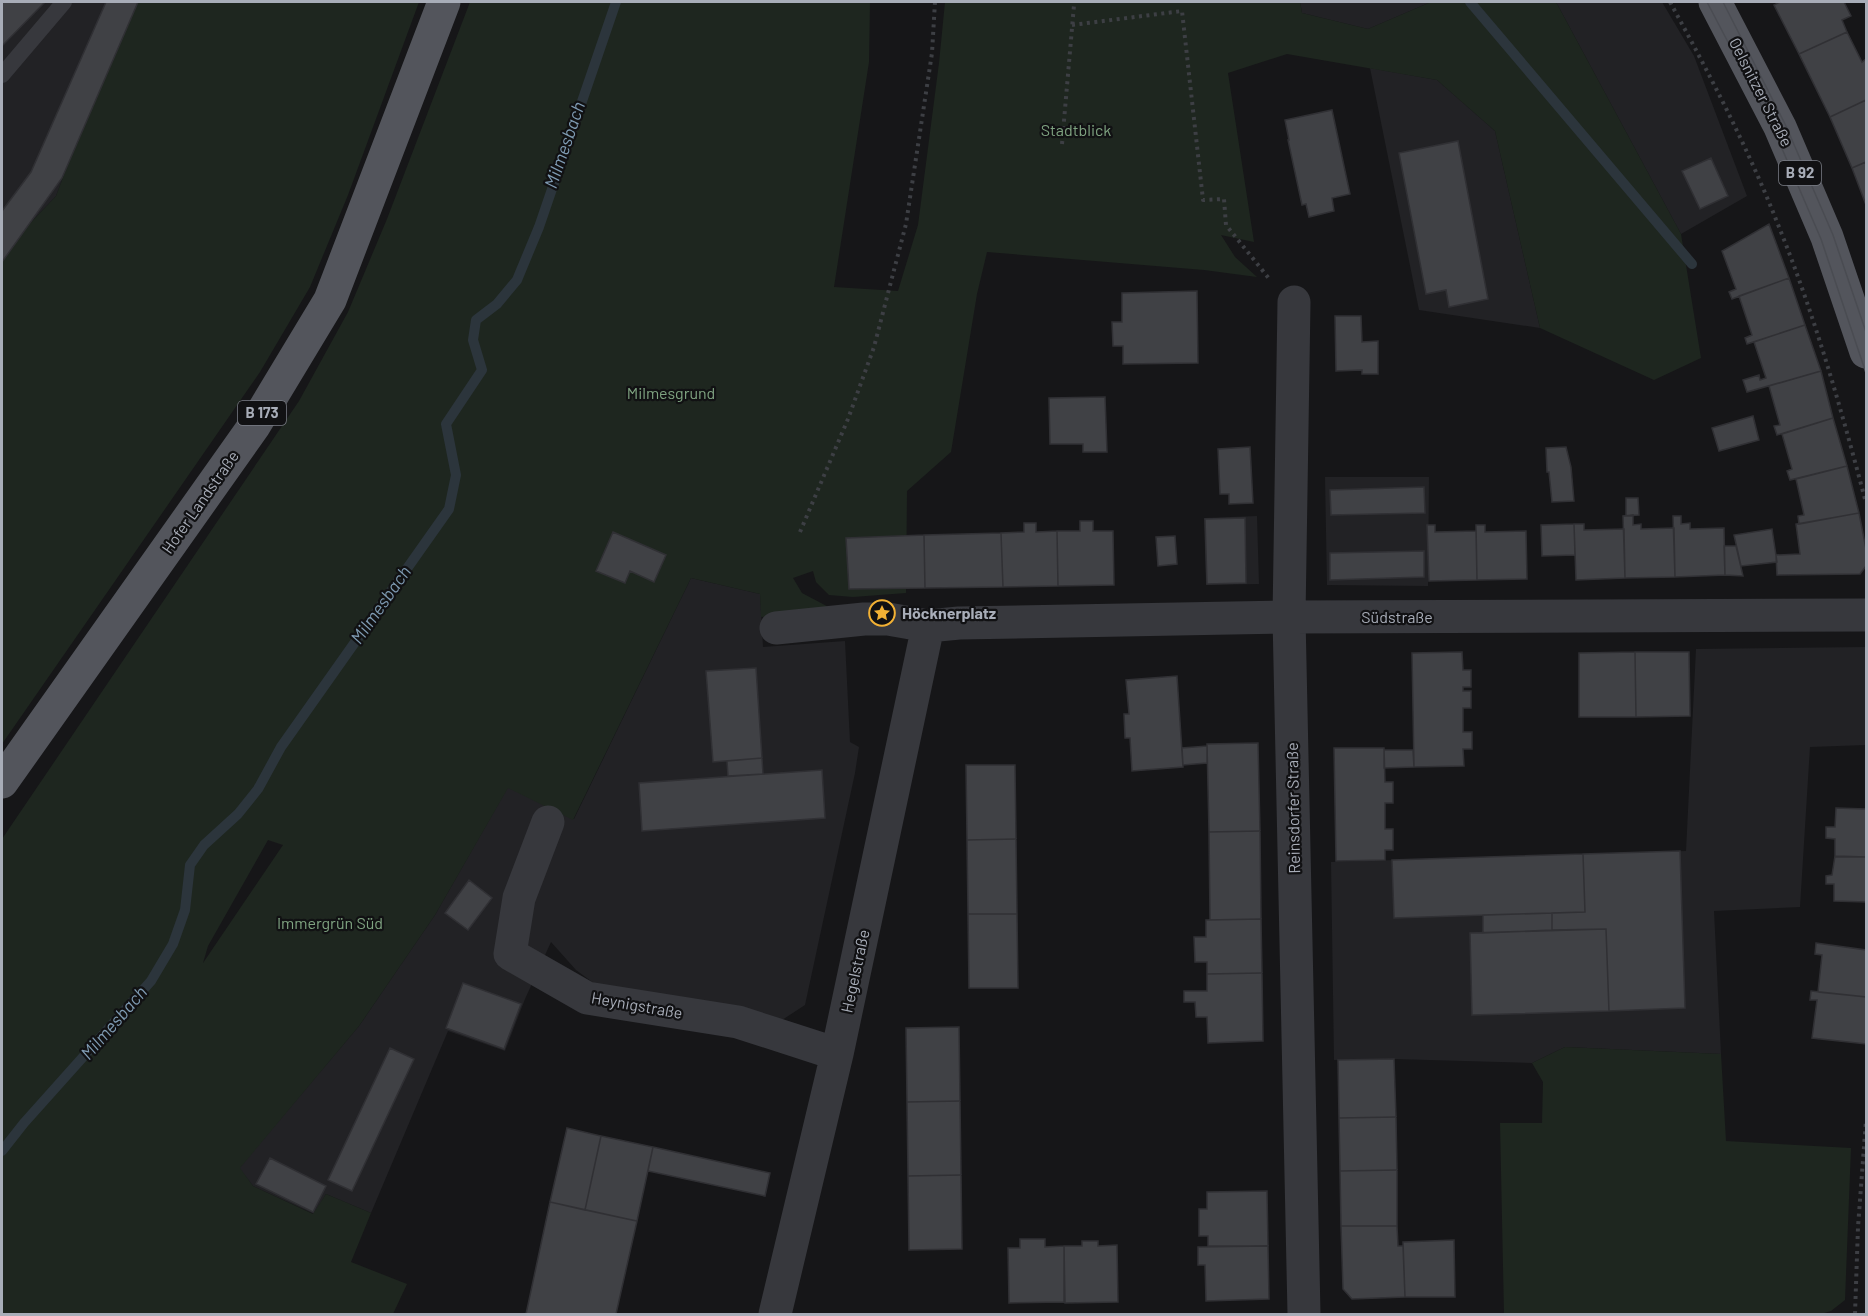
<svg xmlns="http://www.w3.org/2000/svg" width="1868" height="1316" viewBox="0 0 1868 1316" font-family="Barlow,sans-serif">
  <style>
    .built { fill: #222225 }
    .green { fill: #1e261f; fill-rule: evenodd }
    .lines { fill: none; stroke-linecap: round; stroke-linejoin: round }
    .stream { stroke: #2c353c; stroke-width: 10 }
    .building { fill: #404145; stroke: #303034; stroke-width: 1.5 }
    .path { stroke: #3d3f44; stroke-width: 4; stroke-dasharray: 3 4.5; stroke-linecap: butt }
    .service { stroke: #37383d; stroke-width: 16 }
    .minor { stroke: #37383d; stroke-width: 33 }
    .primary { stroke: #53555c; stroke-width: 33 }
    .tram { stroke: #4a4c52; stroke-width: 1.5 }
    .labels { text-anchor: middle; stroke-width: 4.5; stroke-linejoin: round; paint-order: stroke }
    .shield { fill: #111113; stroke: #7b7e86; stroke-width: 1.5 }
    .shield-label { font-size: 15px; font-weight: bold; fill: #a8adb8 }
    .street-label { font-size: 16px; fill: #a8adb8; stroke: #111113 }
    .park-label { font-size: 16px; fill: #7fa381; stroke: #111113 }
    .poi-label { font-size: 16px; font-weight: bold; fill: #a8adb8; stroke: #111113; text-anchor: start }
    .water-label { font-size: 18px; font-style: italic; fill: #7f9bb3; stroke: #111113 }
  </style>
  <rect width="100%" height="100%" fill="#161618"/>
  <!-- built -->
  <path class="built" d="M2,2H129L56,196L2,253Z
    M1300,2H1431L1368,29L1302,13Z
    M1556,2H1662L1694,56L1747,196L1681,234Z
    M1370,68L1437,80L1495,131L1540,328L1419,310Z
    M1325,477H1429L1428,586L1327,585Z
    M1257,516L1259,584L1206,585L1204,518Z
    M691,578L760,594L763,647L845,641L850,742L859,747L855,773L805,1005L782,1020L607,993L576,970L551,942L525,999L505,1051L448,1031L371,1213L326,1194L314,1214L253,1186L239,1168L359,1026L435,915L508,787L574,819Z
    M1866,647V745L1810,747L1800,907L1714,911L1721,1054L1565,1047L1532,1063L1394,1059L1334,1060L1331,862L1686,851L1696,649Z"/>
  <!-- green -->
  <path class="green" d="M129,2H419L348,195L310,287L260,372L2,744V253L56,196Z
    M470,2H870L869,62L834,287L898,291L918,225L939,63L945,2H1300L1302,13L1368,29L1431,2H1556L1681,234L1701,358L1654,380L1540,328L1495,131L1437,80L1287,54L1228,73L1254,242L1221,235L1235,257L1257,277L1204,270L987,252L977,294L951,452L907,491L906,593L853,597L829,595L816,582L813,571L793,578L802,593L838,612L761,617L760,594L691,578L573,820L508,788L435,915L359,1026L240,1168L253,1186L313,1214L326,1194L371,1213L351,1262L407,1284L393,1314H2V839L299,401L348,312L387,219ZM268,840L283,845L203,963L208,946Z
    M1565,1047L1721,1054L1726,1141L1851,1148L1845,1300L1831,1311L1821,1314H1504L1500,1123H1542L1543,1082L1532,1063Z"/>
  <g class="lines">
    <!-- stream -->
    <path class="stream" d="M1470,2L1692,264
      M2,1151L24,1123L151,981L173,944L185,910L190,865L204,845L238,814L258,789L281,747L449,509L456,475L446,424L482,370L473,340L476,320L497,304L517,280L539,227L616,2"/>
  </g>
  <!-- building -->
  <path class="building" d="M2,2H45L2,46Z
    M106,2H138L62,178L2,262V211L31,172Z
    M1780,2H1844L1851,16L1842,20L1847,32L1799,54L1774,5Z
    M1847,32L1862,62L1866,59V100L1830,117L1799,54Z
    M1866,100V162L1852,168L1830,117Z
    M1332,110L1350,194L1332,198L1334,211L1309,217L1306,204L1302,205L1288,140H1289L1285,120Z
    M1458,141L1488,299L1449,307L1446,290L1426,294L1399,153Z
    M1711,158L1728,196L1700,209L1682,171Z
    M1866,162V205L1852,168Z
    M1769,224L1789,278L1732,299L1729,292L1736,289L1722,251Z
    M1789,278L1805,325L1747,344L1745,338L1752,335L1739,296Z
    M1197,291L1198,363L1123,364V346H1113L1112,322H1122V293Z
    M1335,316H1361L1362,342L1378,341V374H1362V370L1336,371Z
    M1805,325L1821,371L1747,392L1743,380L1759,375L1760,380L1766,378L1754,342Z
    M1821,371L1833,418L1777,435L1774,426L1780,425L1769,386Z
    M1105,397L1107,452H1083V444H1050L1049,398Z
    M1753,416L1759,440L1719,451L1712,428Z
    M1833,418L1847,466L1790,480L1787,471L1792,469L1782,434Z
    M1250,447L1253,503L1229,504V494H1220L1218,449Z
    M1566,447L1571,467L1574,501L1552,502L1549,472H1547L1546,448Z
    M1847,466L1859,513L1799,524L1798,516L1804,515L1796,479Z
    M1424,487L1425,513L1331,515L1330,490Z
    M1626,498H1638L1639,515L1626,516Z
    M1859,513L1866,549V566L1860,574L1777,575L1776,555L1800,554L1796,524Z
    M1633,515V525L1641,524V529L1674,528L1675,577L1625,578L1623,516Z
    M1673,516H1681V524L1690,523V529L1724,528L1725,575L1675,577Z
    M1245,518L1246,583L1207,584L1205,519Z
    M1080,521H1093V531H1113L1114,585L1058,586L1057,531H1080Z
    M1024,523H1036V532L1057,531L1058,586L1003,587L1001,533L1024,532Z
    M1574,524H1584V530L1624,529L1625,578L1576,580Z
    M1574,524L1575,555L1542,556L1541,525Z
    M1427,525H1435V532L1476,531L1477,580L1429,581Z
    M1476,525H1485V532L1526,531L1527,579L1477,580Z
    M1772,529L1777,562L1741,566L1734,535Z
    M613,532L666,555L654,582L630,571L625,583L596,571Z
    M1001,533L1003,587L925,588L924,535Z
    M924,535L925,588L849,589L846,538Z
    M1175,536L1177,564L1158,566L1156,537Z
    M1724,546H1736L1743,576L1725,575Z
    M1424,551V577L1330,580V553Z
    M1462,652L1463,670H1471V687H1463V691H1471V708H1463V732H1472V749H1463L1464,766L1414,767L1412,653Z
    M1635,652L1636,717H1579V653Z
    M1635,652H1689L1690,716L1636,717Z
    M756,668L762,758L713,762L706,671Z
    M1177,676L1183,767L1132,771L1130,738H1125L1124,714H1129L1126,680Z
    M1258,743L1260,831L1209,832L1207,744Z
    M1207,746V763L1183,765L1182,748Z
    M1334,748H1384L1385,782H1393V803H1385V829H1393V850H1385V860L1336,861Z
    M1384,750H1413L1414,767L1384,768Z
    M762,758L763,774L728,776L727,761Z
    M966,765H1015L1016,839L967,840Z
    M822,770L825,818L642,831L639,783Z
    M1836,808L1866,809V857H1835V839L1826,838V827H1835Z
    M1260,831L1261,919L1210,920L1209,832Z
    M1016,839L1017,914H968L967,840Z
    M1680,851L1685,1008L1609,1011L1606,929L1552,930V913L1585,912L1583,854Z
    M1583,854L1585,912L1394,918L1392,860Z
    M1835,856L1866,857V902L1834,901V884H1826V876L1832,875Z
    M469,880L492,898L468,930L445,913Z
    M1552,913V930L1483,933V915Z
    M968,914H1017L1018,988H969Z
    M1261,919L1262,973L1207,974V962H1195L1194,937H1206V920Z
    M1606,929L1609,1011L1472,1015L1470,933Z
    M1816,943L1866,950V997L1818,992L1822,955L1815,954Z
    M1262,973L1263,1041L1208,1043L1207,1017H1196L1195,1002H1184V991H1207V974Z
    M463,983L521,1004L504,1049L446,1028Z
    M1811,991L1866,997V1044L1812,1038L1817,1000H1810Z
    M959,1027L960,1101L907,1102L906,1028Z
    M390,1048L414,1059L352,1191L328,1180Z
    M1394,1059L1396,1117L1339,1118L1338,1060Z
    M960,1101L961,1175L908,1176L907,1102Z
    M1396,1117L1397,1170L1340,1171L1339,1118Z
    M567,1128L601,1136L585,1210L550,1202Z
    M601,1136L653,1147L637,1221L585,1210Z
    M653,1147L770,1173L765,1196L648,1171Z
    M270,1158L326,1186L313,1212L256,1184Z
    M1397,1170V1226H1341L1340,1171Z
    M961,1175L962,1249L909,1250L908,1176Z
    M1267,1191L1268,1246H1208V1236H1199V1209H1207V1192Z
    M550,1202L637,1221L616,1314H526Z
    M1341,1226H1397L1398,1246H1403L1405,1297L1352,1299L1343,1289Z
    M1020,1239H1045V1247L1064,1246V1302L1009,1303L1008,1248H1020Z
    M1454,1240L1455,1297H1405L1403,1242Z
    M1082,1241H1098V1246L1117,1245L1118,1302L1065,1303L1064,1246H1082Z
    M1268,1246L1269,1299L1206,1301L1205,1265H1198V1247Z"/>
  <g class="lines">
    <!-- path -->
    <path class="path" d="M1670,2C1709,73 1747,146 1777,222C1814,313 1841,408 1866,503
      M1072,25L1182,11L1203,200L1224,199L1226,225L1271,281
      M1062,144L1074,5
      M800,532L848,419L874,347L906,224L932,53L935,2
      M1855,1314L1858,1227L1866,1120"/>
    <!-- service -->
    <path class="service" d="M2,75L64,2"/>
    <!-- minor -->
    <path class="minor" d="M1294,302L1289,617L1304,1314
      M776,628L864,619H888L928,626L959,623L1289,617L1866,615
      M548,822L519,898L510,954L587,998L738,1022L837,1054
      M775,1314L837,1054L928,626"/>
    <!-- primary -->
    <path class="primary" d="M1715,2L1780,127L1827,237L1866,352
      M2,782L254,426L330,300L444,2"/>
    <!-- tram -->
    <path class="tram" d="M1707,2L1774,130L1821,239L1866,373
      M1723,2L1786,126L1833,235L1866,332"/>
  </g>
  <!-- icons -->
  <defs>
    <g id="sight-ring" transform="scale(1.35)"><circle r="9.5" fill="#111113" stroke="#f2b134" stroke-width="1.5"/><path d="M0-6L1.8-2.2L6-1.7L2.9 1.2L3.7 5.4L0 3.3L-3.7 5.4L-2.9 1.2L-6-1.7L-1.8-2.2Z" fill="#f2b134"/></g>
  </defs>
  <g fill-rule="evenodd">
    <use href="#sight-ring" x="882" y="613"/>
  </g>
  <g class="labels">
    <!-- shield labels -->
    <g class="shield">
      <rect x="1779" y="161" width="42" height="24" rx="4.5"/>
      <rect x="238" y="401" width="48" height="24" rx="4.5"/>
    </g>
    <g class="shield-label">
      <text x="1800" y="178">B 92</text>
      <text x="262" y="418">B 173</text>
    </g>
    <!-- street labels -->
    <g class="street-label">
      <text transform="translate(1761 92) rotate(63)" y="6">Oelsnitzer Straße</text>
      <text transform="translate(200 502) rotate(-55)" y="6">Hofer Landstraße</text>
      <text x="1397" y="623">Südstraße</text>
      <text transform="translate(1293 808) rotate(-91)" y="6">Reinsdorfer Straße</text>
      <text transform="translate(855 971) rotate(-78)" y="6">Hegelstraße</text>
      <text transform="translate(637 1005) rotate(10)" y="6">Heynigstraße</text>
    </g>
    <!-- park labels -->
    <g class="park-label">
      <text x="1076" y="136">Stadtblick</text>
      <text x="671" y="399">Milmesgrund</text>
      <text x="330" y="929">Immergrün Süd</text>
    </g>
    <!-- poi labels -->
    <g class="poi-label">
      <text x="902" y="619">Höcknerplatz</text>
    </g>
    <!-- water labels -->
    <g class="water-label">
      <text transform="translate(565 145) rotate(-71)" y="6">Milmesbach</text>
      <text transform="translate(381 605) rotate(-55)" y="6">Milmesbach</text>
      <text transform="translate(114 1023) rotate(-49)" y="6">Milmesbach</text>
    </g>
  </g>
  <!-- border -->
  <rect width="1868" height="1316" fill="none" stroke="#a8adb8" stroke-width="6"/>
</svg>
